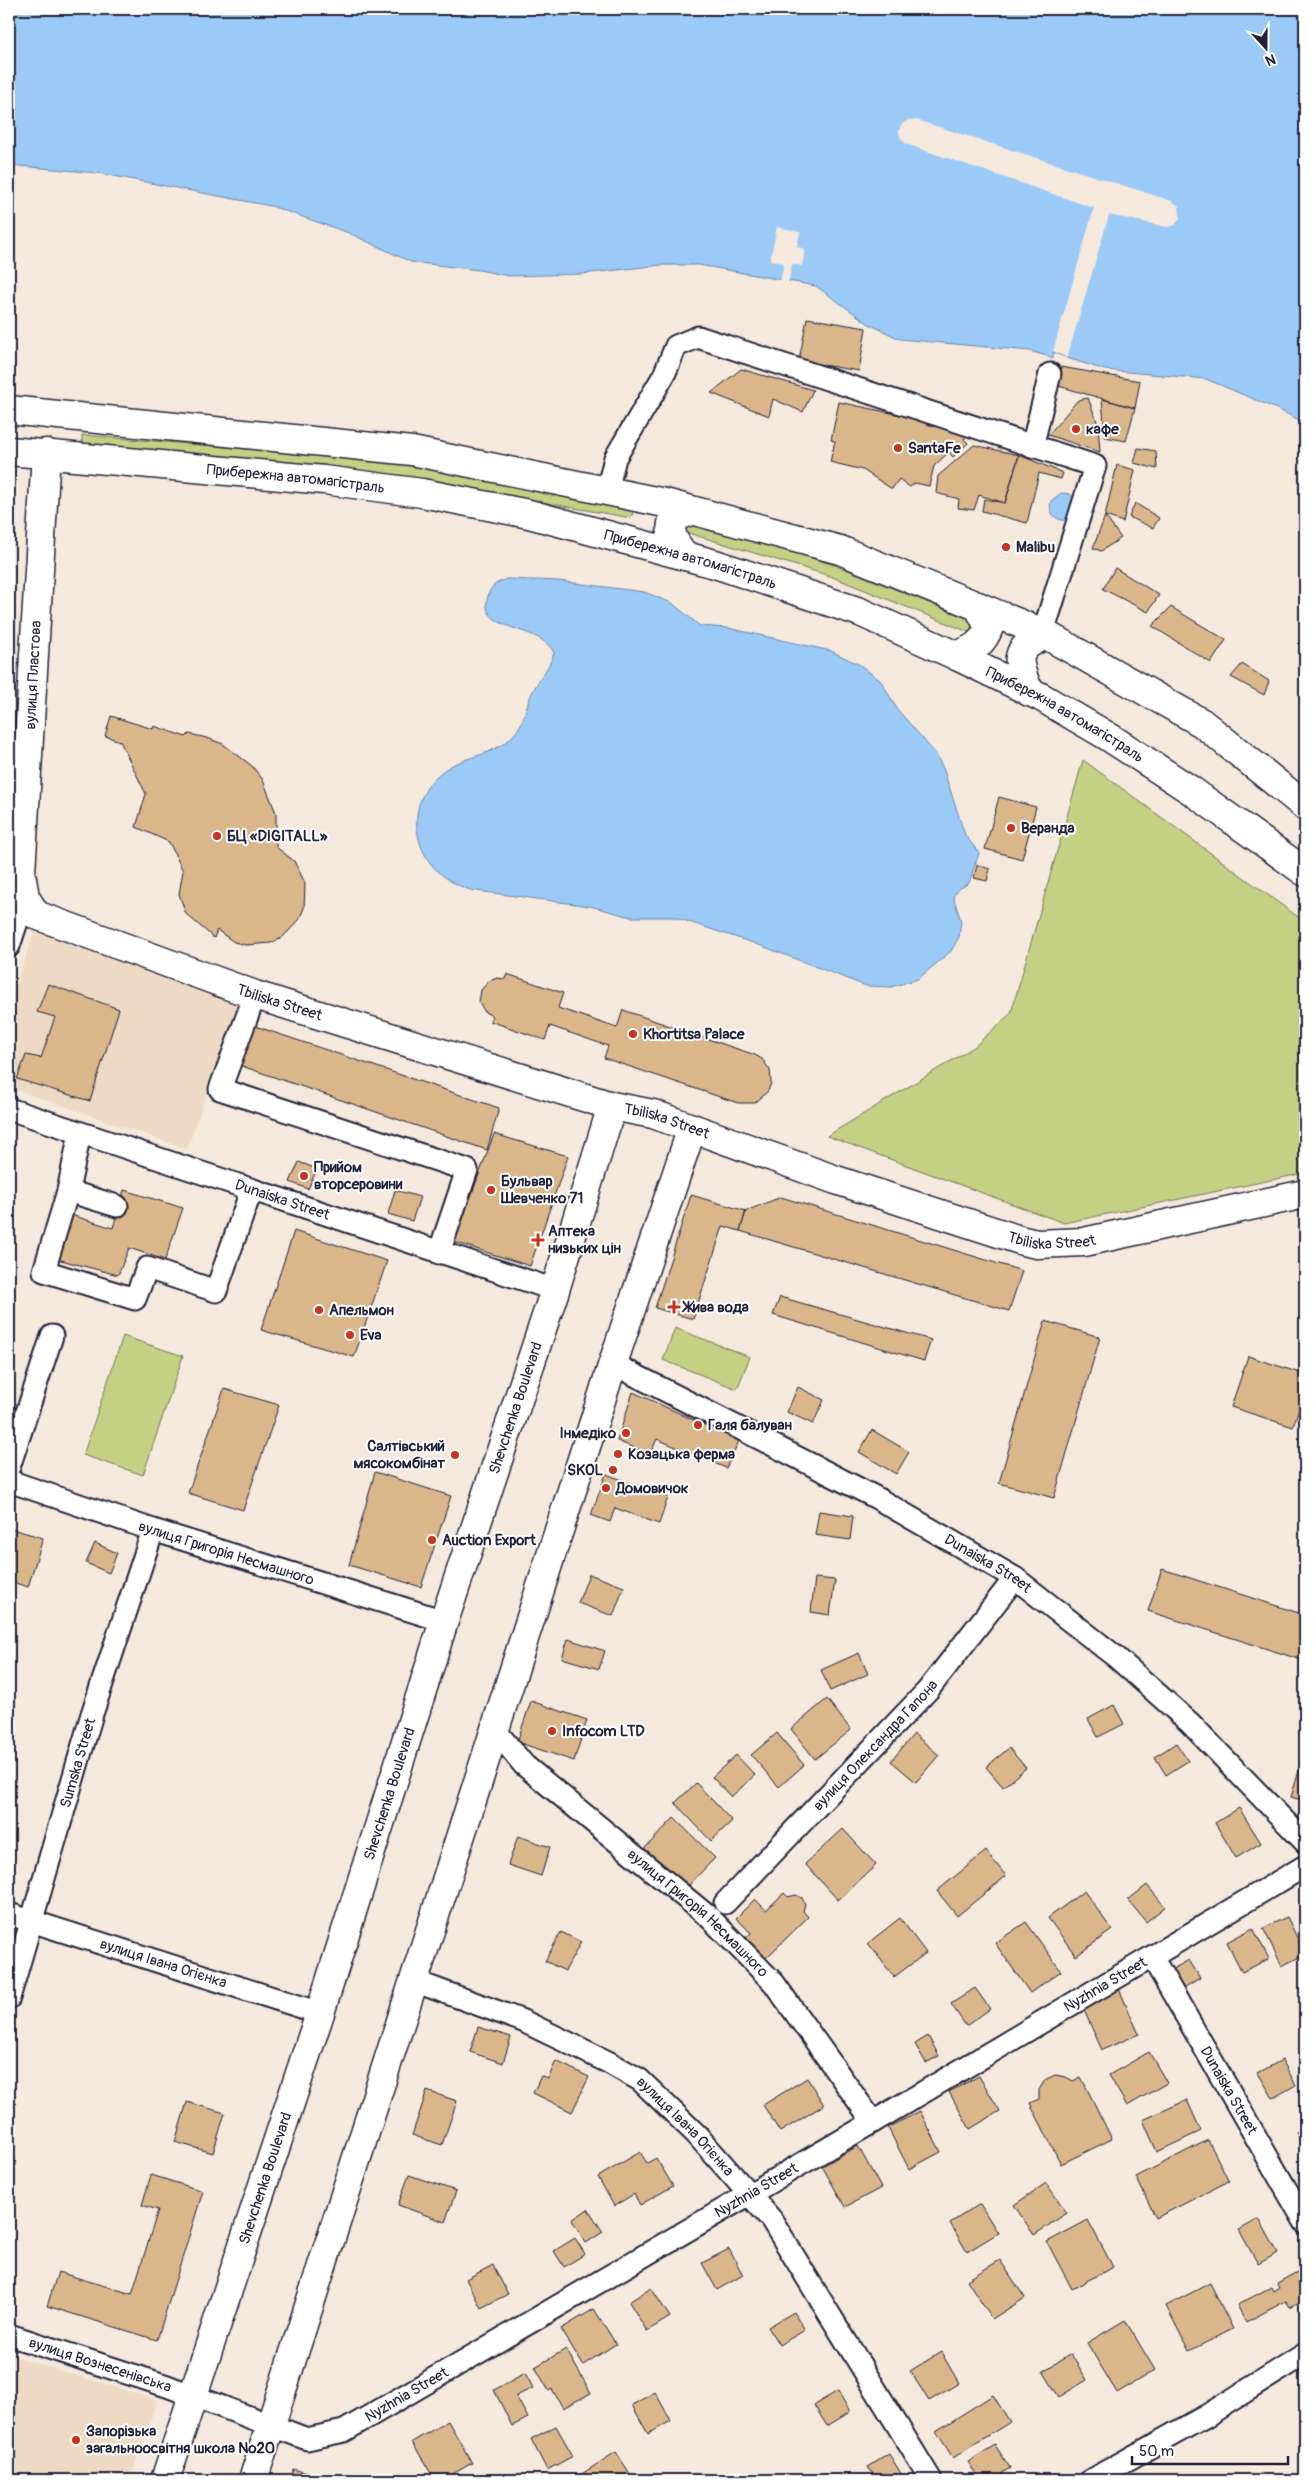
<svg xmlns="http://www.w3.org/2000/svg" width="1314" height="2489" viewBox="0 0 1314 2489" font-family="Pangolin,sans-serif">
  <style>
    .built { fill: #ecdac4 }
    .green { fill: #c4d083; stroke: #73795f }
    .water { fill: #9ccaf7; stroke: #6b87ac }
    .pier { fill: #f4e9dc }
    .building { fill: #dab68b; stroke: #22223b }
    .lines { fill: none; stroke-linecap: round; stroke-linejoin: round }
    .street-casing { stroke: #22223b; stroke-width: 25 }
    .secondary-casing { stroke: #22223b; stroke-width: 31 }
    .primary-casing { stroke: #22223b; stroke-width: 31 }
    .street { stroke: #fff; stroke-width: 21 }
    .secondary { stroke: #fff; stroke-width: 28 }
    .primary { stroke: #fff; stroke-width: 28 }
    .poi-dot { fill: #c8321e; stroke: #fff; stroke-width: 2 }
    .labels { text-anchor: middle; stroke-width: 4; stroke-linejoin: round; paint-order: stroke }
    .poi-label { font-size: 15px; font-weight: bold; fill: #22223b; stroke: #fff; text-anchor: start }
    .street-label { font-size: 15px; fill: #22223b; stroke: #fff }
  </style>
  <rect width="100%" height="100%" fill="#f4e9dc"/>
  <filter id="ink" filterUnits="userSpaceOnUse"><feTurbulence type="fractalNoise" baseFrequency=".02" numOctaves="2"/><feDisplacementMap in="SourceGraphic" scale="10" xChannelSelector="R" yChannelSelector="G"/><feConvolveMatrix kernelMatrix="1 2 1 2 8 2 1 2 1" color-interpolation-filters="sRGB"/></filter>
  <g filter="url(#ink)">
    <!-- built -->
    <path class="built" d="M35,930L239,1001L187,1149L9,1087V1005Z
      M9,2355L157,2400L130,2480H9Z"/>
    <!-- green -->
    <path class="green" d="M82,435L378,460L433,467L631,504L633,512L631,518L411,479L82,450Z
      M681,517L837,566L984,625L981,637L830,576L675,529Z
      M1083,760L1305,922V1173L1064,1223L827,1136L974,1047L1011,1013Z
      M675,1328L750,1357L737,1389L663,1360Z
      M123,1336L183,1356L143,1475L83,1455Z"/>
    <!-- water -->
    <path class="water" d="M9,9H1305V423L1277,409L1206,379L1105,370L1067,358L1053,352V358L1030,351L900,339L869,324L816,286L699,265H661L582,274L509,276L479,270L411,262L349,233L271,206L98,173L9,165Z
      M1061,493L1070,494L1076,500L1069,520C1056,522 1048,513 1051,501Z
      M507,579L559,581L644,592L672,603L700,626L728,628L831,651L860,665L881,681L897,709L935,753L943,768L965,835L979,853L969,883L959,889L953,896L961,921L959,937L951,951L918,979L891,987L866,986L762,946L674,917H631L590,906L470,890C445,881 426,866 419,839C415,825 416,808 423,795C447,748 490,766 517,731C524,721 525,711 529,700C535,683 549,670 554,653C541,624 477,633 488,596C490,586 498,582 507,579Z"/>
    <!-- pier -->
    <path class="pier" d="M908,120H917L1172,201L1179,206L1180,218L1175,225L1167,227L1109,215L1067,358L1053,351L1094,208L906,144L900,137L899,131L901,125Z
      M777,227L800,232L797,247L805,249L802,266L792,264L788,283L780,282L784,263L770,260Z"/>
    <!-- building -->
    <path class="building" d="M807,318L866,328L859,371L799,361Z
      M1061,367L1140,381L1135,408L1055,385Z
      M741,369L813,390L803,412L773,399L769,416L711,393Z
      M1088,398L1098,424L1100,452L1048,435L1078,400Z
      M1102,399L1135,408L1126,441L1105,437Z
      M839,402L943,424L968,434L964,439L968,443L953,457L949,452L934,466L929,486L915,483L910,487L899,479L892,489L863,470L830,462L835,441L831,440Z
      M974,445L1019,455L1005,503L979,495L974,510L958,508L959,499L936,493L938,476Z
      M1138,448L1156,451L1157,469L1134,463Z
      M1019,455L1063,473L1061,479L1039,473L1027,523L982,511L984,499L1005,503Z
      M1117,465L1135,470L1123,522L1105,516Z
      M1135,503L1159,518L1153,528L1129,517Z
      M1105,516L1121,538L1101,551L1093,548Z
      M1115,568L1159,595L1148,612L1103,589Z
      M1171,607L1226,640L1211,663L1152,626Z
      M1242,664L1269,681L1264,695L1231,677Z
      M111,716L153,729L154,726L186,737L189,734L207,738L223,744L252,766L263,780L276,813V847L294,861L305,883L304,908L299,920L282,938L271,943L246,945L234,942L217,930L214,938L186,914L179,894L183,871L169,842L136,827L146,794L120,741L105,736Z
      M999,797L1036,807L1022,859L985,849Z
      M977,865L990,869L987,881L974,878Z
      M507,974L563,993L558,1008L617,1028L623,1010L755,1055L762,1059L770,1070L771,1083L768,1091L755,1103H738L604,1058L608,1046L550,1026L545,1040L490,1021L492,1016L485,1012L479,1002L481,990L489,981L497,978L505,979Z
      M48,984L119,1009L90,1101L17,1079L26,1055L41,1058L55,1017L37,1012Z
      M249,1024L499,1108L487,1150L236,1064Z
      M494,1134L568,1156L530,1266L454,1242Z
      M299,1162L317,1169L308,1189L290,1182Z
      M124,1190L183,1208L165,1260L129,1248L118,1275L57,1259L71,1215L113,1228Z
      M395,1190L420,1197L412,1221L388,1214Z
      M691,1195L746,1211L740,1231L723,1226L693,1319L655,1308Z
      M781,1197L1022,1271L1009,1311L740,1231L746,1211Z
      M294,1231L387,1261L354,1357L261,1330Z
      M780,1297L931,1340L924,1361L773,1315Z
      M1045,1321L1100,1337L1054,1498L999,1483Z
      M1248,1356L1300,1373L1305,1357V1400L1302,1399L1293,1427L1231,1407Z
      M798,1387L824,1400L813,1424L787,1412Z
      M224,1389L279,1405L243,1510L188,1493Z
      M633,1392L739,1441L726,1468L657,1439L650,1454L617,1441Z
      M872,1430L909,1452L896,1474L859,1452Z
      M375,1472L451,1496L421,1587L349,1565Z
      M606,1474L668,1497L659,1524L615,1508L610,1522L591,1515Z
      M819,1511L853,1516L850,1540L815,1535Z
      M9,1528L43,1538L28,1587L9,1581Z
      M95,1543L117,1553L109,1573L86,1563Z
      M1162,1569L1305,1615V1661L1148,1611Z
      M589,1574L624,1587L613,1616L578,1603Z
      M815,1578L835,1580L830,1615L811,1612Z
      M568,1639L605,1651L599,1669L562,1658Z
      M859,1653L868,1674L830,1691L821,1670Z
      M827,1699L851,1730L815,1759L791,1729Z
      M531,1701L587,1720L574,1761L517,1742Z
      M1114,1705L1124,1724L1098,1737L1088,1719Z
      M777,1733L804,1765L779,1787L751,1755Z
      M914,1734L939,1755L916,1782L891,1761Z
      M1176,1743L1188,1761L1166,1775L1155,1757Z
      M1009,1748L1026,1768L1003,1787L986,1767Z
      M736,1755L755,1775L731,1797L712,1777Z
      M1303,1758H1305V1801L1291,1797Z
      M696,1783L732,1821L711,1841L675,1803Z
      M1239,1808L1261,1843L1236,1858L1215,1823Z
      M674,1818L715,1858L683,1891L642,1851Z
      M843,1829L876,1865L838,1900L805,1864Z
      M518,1836L550,1847L541,1876L508,1865Z
      M986,1851L1006,1876L957,1916L937,1891Z
      M1147,1885L1165,1907L1146,1922L1128,1900Z
      M1084,1891L1112,1930L1076,1956L1048,1918Z
      M784,1893L788,1897L796,1895L802,1898L805,1904L803,1911L808,1917L765,1959L745,1939L751,1933L736,1918L755,1899L766,1910Z
      M1287,1917L1305,1954L1282,1966L1263,1928Z
      M900,1918L926,1953L894,1977L868,1943Z
      M1026,1922L1061,1971L1030,1993L995,1943Z
      M1253,1928L1269,1959L1242,1972L1227,1942Z
      M561,1932L581,1942L565,1971L545,1961Z
      M1189,1960L1200,1978L1180,1990L1169,1971Z
      M975,1988L990,2009L966,2026L951,2004Z
      M1119,1989L1139,2034L1102,2050L1082,2006Z
      M478,2027L511,2037L503,2063L470,2052Z
      M928,2036L939,2056L926,2063L915,2044Z
      M1149,2052L1167,2083L1127,2106L1109,2075Z
      M1282,2060L1296,2085L1273,2098L1258,2073Z
      M556,2061L589,2077L572,2112L533,2093L541,2076L548,2079Z
      M1055,2075L1066,2077L1073,2081L1081,2077L1112,2139L1061,2164L1030,2103L1039,2099V2090L1045,2080Z
      M979,2076L1000,2111L970,2129L949,2092Z
      M807,2078L824,2105L780,2132L763,2105Z
      M427,2091L457,2101L442,2145L412,2135Z
      M1187,2100L1201,2131L1157,2152L1143,2120Z
      M187,2102L225,2113L213,2153L175,2142Z
      M920,2111L941,2152L909,2169L888,2128Z
      M1305,2127V2148L1296,2132Z
      M1208,2140L1229,2181L1156,2218L1136,2177Z
      M858,2146L881,2188L845,2207L822,2166Z
      M640,2152L647,2163L656,2158L673,2186L640,2205L634,2194L614,2206L598,2177Z
      M151,2175L203,2191L157,2340L47,2306L58,2272L132,2294L158,2210L142,2205Z
      M409,2175L456,2191L445,2222L398,2205Z
      M1046,2183L1067,2213L1034,2235L1014,2205Z
      M980,2204L998,2233L967,2252L950,2223Z
      M588,2209L603,2232L586,2243L572,2220Z
      M1259,2219L1278,2253L1258,2264L1239,2230Z
      M1088,2220L1113,2267L1072,2289L1047,2242Z
      M575,2238L585,2254L564,2267L554,2251Z
      M729,2249L743,2275L717,2290L702,2263Z
      M1000,2260L1025,2298L992,2319L967,2280Z
      M493,2265L508,2294L481,2308L466,2279Z
      M1299,2271L1305,2282V2299L1290,2307L1286,2301L1246,2322L1237,2305L1271,2287L1273,2291L1279,2287L1277,2283Z
      M1210,2283L1233,2329L1189,2351L1166,2306Z
      M651,2288L670,2317L647,2331L629,2302Z
      M594,2309L616,2344L583,2365L561,2329Z
      M794,2312L805,2330L779,2345L768,2327Z
      M1125,2320L1155,2370L1117,2393L1087,2343Z
      M566,2349L591,2393L563,2408L552,2389L549,2391L535,2367Z
      M941,2352L959,2383L929,2401L910,2371Z
      M1071,2354L1087,2380L1059,2397L1043,2371Z
      M525,2373L533,2388L516,2396L528,2418L512,2426L494,2390Z
      M838,2391L850,2412L827,2426L814,2405Z
      M655,2392L671,2421L648,2434L632,2405Z
      M993,2395L1010,2422L953,2458L936,2431Z
      M448,2421L472,2463L442,2480H435L412,2442Z
      M556,2426L573,2456L547,2470L531,2439Z
      M995,2445L1010,2468L1002,2473L1005,2478L1001,2480H980L968,2462Z
      M616,2452L634,2480H583L580,2475Z
      M889,2454L905,2480H877L868,2467Z
      M293,2469L327,2479V2480H290Z"/>
    <g class="lines">
      <!-- street casing -->
      <g class="street-casing">
        <g id="street">
          <path d="M1032,447L1050,374"/>
          <path d="M607,491L615,458L664,375L676,346L698,337L1095,466L1043,633"/>
          <path d="M9,946L25,897"/>
          <path d="M255,995L220,1089L467,1170L439,1253"/>
          <path id="s1" d="M9,1109L555,1290"/>
          <path d="M80,1133L68,1191L44,1271L135,1299L147,1268L216,1291L251,1191"/>
          <path d="M68,1191L117,1206"/>
          <path id="s2" d="M612,1366L625,1370L875,1497L1015,1578L1116,1657L1190,1723L1305,1842"/>
          <path d="M9,1467L52,1336"/>
          <path id="s3" d="M9,1481L153,1530L444,1621"/>
          <path id="s4" d="M495,1730L524,1765L710,1918L774,1983L873,2122"/>
          <path id="s5" d="M725,1903L928,1690L1015,1578"/>
          <path id="s6" d="M9,1914L320,2013"/>
          <path id="s7" d="M1152,1957L1305,2222"/>
          <path id="s8" d="M414,1981L523,2021L608,2062L640,2080L696,2134L771,2219L931,2480"/>
          <path id="s9" d="M9,1998L92,1714L153,1530"/>
          <path id="s10" d="M9,2335L167,2386L307,2439L344,2431L873,2122L1305,1866"/>
          <path d="M1091,2480L1206,2416L1305,2354"/>
        </g>
      </g>
      <!-- secondary casing -->
      <g class="secondary-casing">
        <g id="secondary">
          <path id="s11" d="M46,453L21,873L25,897L36,915L255,995L612,1106L653,1114L836,1180L1023,1241L1037,1244L1084,1242L1305,1194"/>
          <path id="s12" d="M165,2480L320,2013L444,1621L555,1290L612,1106"/>
          <path d="M253,2480L612,1366L692,1128"/>
        </g>
      </g>
      <!-- primary casing -->
      <g class="primary-casing">
        <g id="primary">
          <path d="M9,410L412,451L665,503L840,550L1043,633L1202,723L1305,806"/>
          <path id="s13" d="M9,451L324,480L422,493L529,514L715,564L860,612L959,657L1041,697L1109,737L1192,791L1305,872"/>
          <path d="M685,556C675,543 667,534 674,517L691,511"/>
          <path d="M957,656C973,649 983,644 989,627L978,606"/>
          <path d="M1029,692C1017,662 1011,649 1046,635"/>
        </g>
      </g>
      <!-- street -->
      <use href="#street" class="street"/>
      <!-- secondary -->
      <use href="#secondary" class="secondary"/>
      <!-- primary -->
      <use href="#primary" class="primary"/>
    </g>
  </g>
  <!-- markers -->
  <g class="poi-dot">
    <circle cx="1076" cy="429" r="5"/>
    <circle cx="898" cy="448" r="5"/>
    <circle cx="1006" cy="547" r="5"/>
    <circle cx="1011" cy="828" r="5"/>
    <circle cx="217" cy="836" r="5"/>
    <circle cx="633" cy="1034" r="5"/>
    <circle cx="304" cy="1176" r="5"/>
    <circle cx="491" cy="1190" r="5"/>
    <path d="M535.5 1232.5h5v5h5v5h-5v5h-5v-5h-5v-5h5z"/>
    <path d="M671.5 1299.5h5v5h5v5h-5v5h-5v-5h-5v-5h5z"/>
    <circle cx="319" cy="1310" r="5"/>
    <circle cx="350" cy="1335" r="5"/>
    <circle cx="698" cy="1425" r="5"/>
    <circle cx="626" cy="1433" r="5"/>
    <circle cx="618" cy="1454" r="5"/>
    <circle cx="455" cy="1455" r="5"/>
    <circle cx="613" cy="1470" r="5"/>
    <circle cx="606" cy="1488" r="5"/>
    <circle cx="432" cy="1540" r="5"/>
    <circle cx="552" cy="1731" r="5"/>
    <circle cx="76" cy="2440" r="5"/>
  </g>
  <g class="labels">
    <!-- poi labels -->
    <g class="poi-label">
      <text x="1086" y="434">кафе</text>
      <text x="908" y="453">SantaFe</text>
      <text x="1016" y="552">Malibu</text>
      <text x="1021" y="833">Веранда</text>
      <text x="227" y="841">БЦ «DIGITALL»</text>
      <text x="643" y="1039">Khortitsa Palace</text>
      <text x="314" y="1172">Прийом<tspan x="314" dy="17">вторсеровини</tspan></text>
      <text x="501" y="1186">Бульвар<tspan x="501" dy="17">Шевченко 71</tspan></text>
      <text x="548" y="1236">Аптека<tspan x="548" dy="17">низьких цін</tspan></text>
      <text x="684" y="1312">Жива вода</text>
      <text x="329" y="1315">Апельмон</text>
      <text x="360" y="1340">Eva</text>
      <text x="708" y="1430">Галя балуван</text>
      <text x="616" y="1438" text-anchor="end">Інмедіко</text>
      <text x="445" y="1451" text-anchor="end">Салтівський<tspan x="445" dy="17">мясокомбінат</tspan></text>
      <text x="628" y="1459">Козацька ферма</text>
      <text x="603" y="1475" text-anchor="end">SKOL</text>
      <text x="616" y="1493">Домовичок</text>
      <text x="442" y="1545">Auction Export</text>
      <text x="562" y="1736">Infocom LTD</text>
      <text x="86" y="2436">Запорізька<tspan x="86" dy="17">загальноосвітня школа №20</tspan></text>
    </g>
    <!-- street labels -->
    <g class="street-label">
      <text dy="5" stroke="none"><textPath href="#s13" startOffset="288">Прибережна автомагістраль</textPath></text>
      <text dy="5" stroke="none"><textPath href="#s13" startOffset="692">Прибережна автомагістраль</textPath></text>
      <text transform="translate(33 675) rotate(-87)" y="5">вулиця Пластова</text>
      <text dy="5" stroke="none"><textPath href="#s13" startOffset="1099">Прибережна автомагістраль</textPath></text>
      <text dy="5" stroke="none"><textPath href="#s11" startOffset="725">Tbiliska Street</textPath></text>
      <text dy="5" stroke="none"><textPath href="#s11" startOffset="1130">Tbiliska Street</textPath></text>
      <text dy="5" stroke="none"><textPath href="#s1" startOffset="288">Dunaiska Street</textPath></text>
      <text dy="5" stroke="none"><textPath href="#s11" startOffset="1535">Tbiliska Street</textPath></text>
      <text dy="5" stroke="none"><textPath href="#s12" startOffset="1128">Shevchenka Boulevard</textPath></text>
      <text dy="5" stroke="none"><textPath href="#s3" startOffset="229">вулиця Григорія Несмашного</textPath></text>
      <text dy="5" stroke="none"><textPath href="#s2" startOffset="425">Dunaiska Street</textPath></text>
      <text dy="5" stroke="none"><textPath href="#s5" startOffset="218">вулиця Олександра Гапона</textPath></text>
      <text dy="5" stroke="none"><textPath href="#s9" startOffset="245">Sumska Street</textPath></text>
      <text dy="5" stroke="none"><textPath href="#s12" startOffset="722">Shevchenka Boulevard</textPath></text>
      <text dy="5" stroke="none"><textPath href="#s4" startOffset="274">вулиця Григорія Несмашного</textPath></text>
      <text dy="5" stroke="none"><textPath href="#s6" startOffset="162">вулиця Івана Огієнка</textPath></text>
      <text dy="5" stroke="none"><textPath href="#s10" startOffset="1236">Nyzhnia Street</textPath></text>
      <text dy="5" stroke="none"><textPath href="#s7" startOffset="154">Dunaiska Street</textPath></text>
      <text dy="5" stroke="none"><textPath href="#s8" startOffset="312">вулиця Івана Огієнка</textPath></text>
      <text dy="5" stroke="none"><textPath href="#s12" startOffset="318">Shevchenka Boulevard</textPath></text>
      <text dy="5" stroke="none"><textPath href="#s10" startOffset="831">Nyzhnia Street</textPath></text>
      <text dy="5" stroke="none"><textPath href="#s10" startOffset="96">вулиця Вознесенівська</textPath></text>
      <text dy="5" stroke="none"><textPath href="#s10" startOffset="426">Nyzhnia Street</textPath></text>
    </g>
  </g>
  <!-- margin -->
  <rect width="1314" height="2489" fill="none" stroke="#fff" stroke-width="30"/>
  <rect x="15" y="15" width="1284" height="2459" fill="none" stroke="#22223b" stroke-width="2" filter="url(#ink)"/>
  <!-- north arrow -->
  <g transform="translate(1266 48) rotate(159)" stroke="#ffffff" stroke-width="4" paint-order="stroke">
  <path d="M0-4L9 19L0 12L-9 19Z" fill="#22223b"/>
  <text y="-8" font-size="14" font-weight="bold" text-anchor="middle" fill="#22223b">N</text>
  </g>
  <!-- scale -->
  <path d="M1132 2456v8h156v-8" fill="none" stroke="#22223b" stroke-width="2.5"/>
  <text x="1139" y="2456" font-size="15" fill="#22223b" stroke="#ffffff" stroke-width="4" paint-order="stroke">50 m</text>
</svg>
